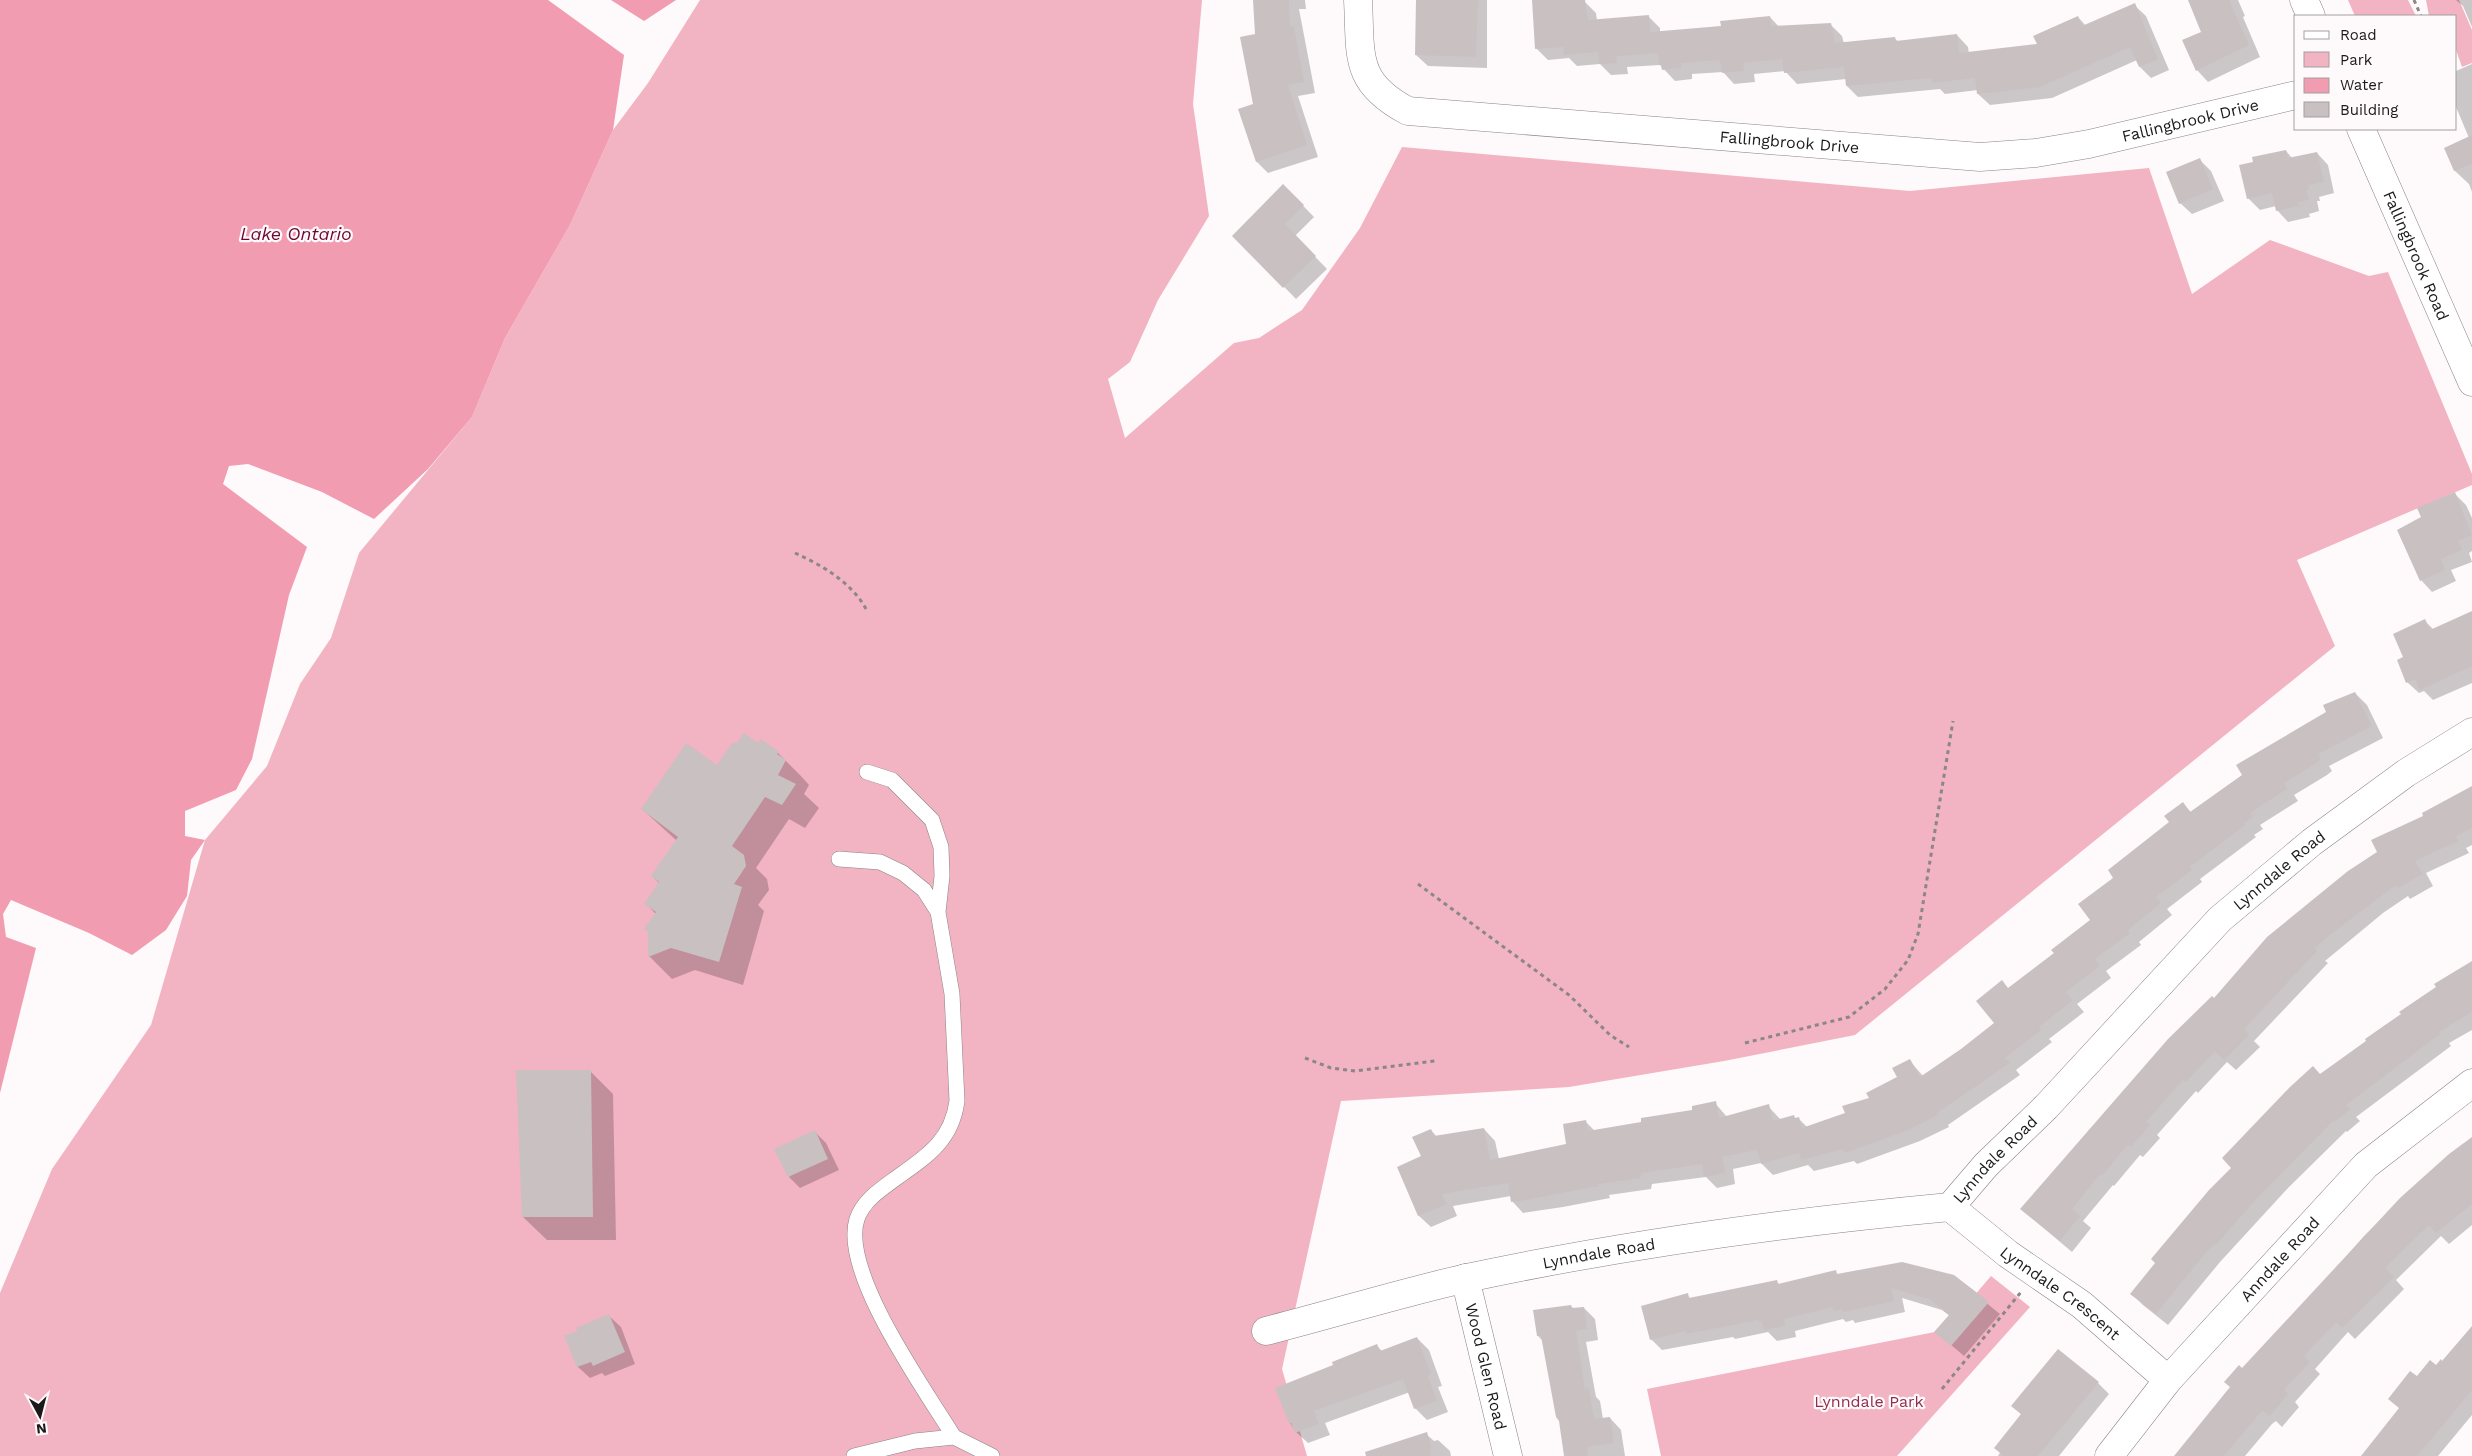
<svg xmlns="http://www.w3.org/2000/svg" width="2472" height="1456" viewBox="0 0 2472 1456" font-family="'Work Sans',sans-serif">
  <style>
    .green { fill: #f2b3c2 }
    .water { fill: #f19cb1 }
    .shadow { fill: #0003 }
    .building { fill: #c9c0c2 }
    .lines { fill: none; stroke-linecap: round; stroke-linejoin: round }
    .service-casing { stroke: #8b8385; stroke-width: 16 }
    .minor-casing { stroke: #8b8385; stroke-width: 29 }
    .path { stroke: #8b8788; stroke-width: 3; stroke-dasharray: 4 4; stroke-linecap: butt }
    .service { stroke: #fff; stroke-width: 15 }
    .minor { stroke: #fff; stroke-width: 28 }
    .labels { text-anchor: middle; stroke-width: 4.5; stroke-linejoin: round; paint-order: stroke }
    .street-label { font-size: 16px; fill: #1b1919; stroke: #fef9fa }
    .park-label { font-size: 16px; fill: #8f2e4e; stroke: #fef9fa }
    .water-label { font-size: 18px; font-style: italic; fill: #6c0631; stroke: #fef9fa }
  </style>
  <rect width="100%" height="100%" fill="#fef9fa"/>
  <!-- green -->
  <path class="green" d="M700,0H1202L1193,104L1209,216L1158,300L1130,362L1108,379L1125,438L1234,343L1259,338L1302,310L1360,228L1402,147L1910,191L2149,168L2192,294L2270,240L2369,276L2388,272L2472,474V485L2297,560L2335,646L1855,1035L1724,1061L1569,1087L1341,1101L1282,1369L1307,1456H0V1293L52,1169L151,1025L205,840L267,766L300,684L331,638L359,553L472,417L505,338L570,225L613,130L648,83Z
    M2348,0H2408L2416,16H2355Z
    M2426,0H2459L2472,30V63L2462,67L2456,50V16H2429Z
    M1991,1276L2030,1307L1897,1456H1661L1647,1389L1945,1330Z"/>
  <!-- water -->
  <path class="water" d="M0,0H548L624,55L613,130L570,225L505,338L472,417L428,469L374,519L322,492L248,464L229,466L223,484L307,547L289,595L252,759L236,790L185,811V836L205,840L191,860L187,896L166,930L132,955L89,933L11,900L3,914L6,937L36,948L0,1093Z
    M611,0H676L644,21Z"/>
  <!-- shadow -->
  <path class="shadow" d="M1254,0H1305L1306,9H1299L1315,93L1298,96L1318,157L1268,173L1257,162L1240,110L1254,105L1256,35Z
    M1418,0H1487V68L1428,66L1416,55Z
    M1534,0H1583L1596,13L1597,21L1648,16L1660,28V33L1722,27L1770,17L1779,27L1830,24L1842,36L1844,44L1895,39L1899,42L1957,35L1968,47L1969,54L2039,46L2078,17L2086,26L2134,5L2146,16L2169,70L2151,78L2140,67L2137,60L2052,98L1990,105L1978,94V90L1945,94L1940,89L1858,97L1847,86L1846,79L1797,84L1785,71L1754,74L1755,82L1734,84L1723,72L1692,74V79L1675,81L1660,65L1627,67L1628,74L1611,75L1600,64L1577,66L1569,58L1548,60L1536,48Z
    M2194,0H2238L2245,16L2243,17L2260,57L2208,82L2197,70L2202,33Z
    M2456,0H2472V27L2463,6Z
    M2472,64V192L2469,184L2455,171L2446,149L2469,138L2456,107V71Z
    M2286,151L2293,159L2317,153L2328,165L2334,193L2319,197L2320,201H2317L2319,211L2309,214L2310,217L2288,222L2277,210L2276,206L2260,210L2248,198L2254,163Z
    M2199,159L2211,171L2224,201L2192,214L2180,203Z
    M1283,185L1314,217L1295,236L1327,269L1296,299L1234,236Z
    M2455,494L2466,505L2472,518V551L2469,553L2472,562L2451,570L2456,581L2432,592L2421,580L2423,518Z
    M2472,615V683L2433,700L2424,691L2419,693L2407,682L2405,658L2425,621L2434,630Z
    M2355,693L2367,705L2383,738L2329,766L2332,771L2327,775L2294,795L2298,801L2260,825L2263,829L2254,835L2256,837L2200,879L2202,882L2167,909L2172,915L2139,942L2141,945L2106,971L2111,978L2077,1004L2084,1012L2049,1039L2052,1042L2016,1070L2020,1075L1948,1125L1949,1127L1920,1141L1857,1164L1854,1161L1814,1171L1808,1165L1773,1175L1761,1163L1733,1169L1735,1184L1717,1188L1706,1177L1652,1184L1651,1189L1609,1195L1610,1198L1563,1207L1523,1213L1512,1201L1511,1196L1453,1206L1457,1216L1431,1227L1419,1216L1398,1168L1422,1157L1431,1130L1437,1137L1484,1129L1495,1141L1499,1159L1568,1145L1585,1121L1595,1131L1643,1123L1694,1111L1715,1103L1727,1117L1768,1106L1781,1120L1799,1119L1807,1127L1846,1114L1871,1099L1899,1077L1909,1060L1923,1076L1962,1050L1995,1023L2009,989L2056,953L2092,921L2115,878L2170,822L2183,804L2192,813Z
    M758,745L778,753L801,776L809,785L804,794L819,808L805,828L789,819L756,868L767,879L769,890L758,905L764,911L743,985L695,970L672,979L649,956L656,914L646,904L660,884L652,876L677,841L642,809L718,767L737,746Z
    M2472,787V845L2466,848L2469,853L2426,873L2433,886L2410,899L2408,896L2383,913L2325,961L2328,963L2254,1041L2260,1047L2236,1070L2227,1062L2198,1093L2196,1091L2157,1135L2160,1138L2143,1157L2140,1155L2114,1186L2113,1185L2083,1221L2091,1228L2072,1252L2021,1209L2214,1000L2379,852L2425,817Z
    M2472,962V1030L2449,1043L2451,1046L2356,1117L2360,1121L2347,1132L2346,1131L2289,1187L2220,1262L2168,1325L2143,1305L2132,1294L2321,1075Z
    M590,1071L613,1094L616,1240H547L523,1217Z
    M815,1132L826,1143L839,1170L800,1188L789,1177Z
    M2472,1138V1225L2449,1244L2441,1236L2396,1280L2404,1289L2355,1339L2348,1332L2315,1369L2320,1374L2295,1402L2299,1407L2282,1427L2276,1421L2272,1424L2245,1456H2176L2231,1387L2242,1370L2304,1305L2364,1236L2422,1179Z
    M1835,1272L1838,1275L1953,1276L2000,1314L1964,1356L1936,1332L1950,1316L1942,1310L1902,1298L1905,1312L1855,1323L1853,1320L1846,1322L1843,1319L1795,1331L1796,1337L1777,1341L1768,1332L1735,1339L1733,1337L1662,1350L1651,1339L1687,1295L1691,1299L1777,1282L1780,1285Z
    M1571,1306L1574,1309L1584,1308L1595,1319L1598,1340L1586,1342L1596,1397L1600,1401L1603,1419L1610,1418L1621,1430L1625,1456H1567L1543,1341L1538,1336Z
    M609,1316L621,1327L635,1364L605,1376L602,1373L590,1378L578,1367L566,1337Z
    M2472,1330V1415L2438,1456H2362L2400,1409L2417,1378L2442,1363Z
    M1417,1338L1429,1350L1442,1386L1438,1387L1448,1412L1427,1420L1415,1408L1410,1392L1325,1423L1330,1435L1308,1443L1296,1432L1290,1423L1335,1366L1377,1346L1382,1351Z
    M2098,1383L2109,1394L2059,1456H1998L2022,1415L2012,1406Z
    M1426,1434L1434,1441L1438,1440L1450,1451L1451,1456H1384Z"/>
  <!-- building -->
  <path class="building" d="M1253,0H1289L1290,27H1294L1304,82L1288,85L1307,145L1256,162L1238,109L1253,104L1240,37L1255,34Z
    M1416,0H1478L1476,57L1415,55Z
    M1532,0H1585L1588,20L1649,15L1650,32L1721,26L1720,21L1770,16L1771,26L1831,23L1835,43L1895,37L1896,41L1957,34L1959,53L2037,44L2033,36L2078,16L2082,26L2135,3L2158,59L2139,67L2130,47L2040,87L1977,94L1975,78L1932,83L1931,78L1846,86L1844,67L1784,73L1782,59L1743,63L1744,71L1722,73L1720,60L1681,63V68L1662,70L1661,65H1659L1658,53L1616,56L1617,63L1599,64L1598,52L1564,55L1563,47L1535,49Z
    M2188,0H2229L2249,45L2196,71L2182,40L2201,32Z
    M2472,135V164L2454,171L2444,148Z
    M2286,150L2288,158L2317,152L2324,182L2308,185L2309,189L2306,190L2309,200L2298,202L2299,206L2276,211L2272,193L2247,199L2239,165L2253,162L2252,157Z
    M2200,158L2213,189L2179,204L2166,172Z
    M1283,184L1304,205L1285,224L1316,256L1283,288L1232,236Z
    M2455,492L2472,535L2458,541L2462,550L2441,559L2445,570L2420,581L2397,530L2421,517L2417,508Z
    M2472,611V666L2420,690L2415,679L2406,683L2397,660L2403,657L2393,634L2425,619L2430,630Z
    M2355,692L2372,726L2318,754L2321,759L2315,764L2284,783L2287,789L2250,813L2253,817L2244,823L2245,825L2190,867L2192,870L2156,897L2161,903L2128,930L2130,933L2095,959L2100,966L2066,992L2073,1000L2039,1027L2041,1030L2005,1058L2010,1063L1937,1113L1938,1115L1908,1130L1845,1153L1843,1149L1801,1160L1799,1153L1761,1164L1757,1150L1722,1157L1725,1173L1704,1177L1702,1164L1641,1173L1640,1178L1598,1184L1599,1186L1520,1201L1511,1202L1508,1183L1442,1194L1447,1204L1418,1216L1397,1167L1421,1156L1412,1137L1431,1129L1434,1136L1484,1128L1490,1160L1566,1144L1563,1124L1586,1120L1588,1131L1641,1122V1118L1692,1110V1106L1716,1101L1719,1118L1769,1104L1773,1121L1794,1115L1795,1118L1799,1117L1802,1128L1845,1113L1842,1106L1869,1098L1866,1093L1897,1077L1892,1068L1910,1059L1920,1077L1961,1049L1994,1023L1976,1001L2002,980L2008,988L2054,953L2051,950L2090,920L2078,904L2113,878L2108,870L2169,822L2164,816L2183,802L2190,812L2242,775L2236,765L2326,712L2323,705Z
    M744,733L758,743L761,739L779,752L777,754L786,760L778,775L796,784L782,805L765,797L732,846L744,855L746,866L734,884L742,887L719,962L671,948L648,957V932L644,929L656,912L644,904L659,882L651,876L678,837L641,809L686,743L717,765L733,742L736,744Z
    M2472,786V828L2456,836L2458,841L2415,861L2423,874L2398,888L2396,885L2331,934L2315,948L2317,951L2244,1029L2249,1035L2224,1060L2215,1051L2186,1082L2183,1080L2146,1122L2150,1125L2131,1147L2128,1144L2102,1176L2100,1174L2072,1209L2080,1216L2060,1241L2020,1209L2168,1039L2212,996L2214,998L2267,937L2348,871L2377,852L2371,840L2423,816L2422,813Z
    M2472,961V1012L2439,1032L2440,1034L2346,1105L2350,1109L2335,1122L2334,1120L2256,1199L2216,1245L2215,1244L2208,1250L2156,1314L2130,1294L2155,1263L2151,1259L2209,1190L2231,1168L2222,1158L2290,1087L2313,1066L2320,1074L2366,1041L2365,1039L2401,1014L2399,1012L2436,987L2434,984Z
    M516,1070H591L593,1217H522Z
    M815,1130L828,1159L788,1177L774,1149Z
    M2472,1137V1204L2436,1233L2429,1225L2385,1268L2394,1277L2342,1328L2336,1322L2304,1356L2310,1362L2284,1390L2288,1394L2270,1416L2263,1411L2260,1413L2224,1456H2174L2230,1387L2224,1382L2239,1365L2242,1368L2400,1198L2449,1154Z
    M1902,1262L1954,1275L1989,1302L1951,1346L1934,1332L1949,1315L1929,1299L1891,1288L1894,1301L1843,1312L1842,1309L1834,1311L1833,1307L1784,1319L1785,1326L1764,1330L1762,1322H1759V1320L1686,1334V1331L1650,1340L1641,1306L1688,1293L1689,1298L1777,1280L1778,1284L1836,1270L1837,1274Z
    M1571,1305L1572,1308L1584,1307L1587,1329L1576,1331L1585,1389L1589,1388L1594,1419L1610,1417L1614,1443L1587,1447L1588,1456H1564L1559,1421L1556,1417L1541,1336H1537L1533,1310Z
    M609,1314L625,1352L593,1366L591,1362L577,1367L564,1336L578,1331L576,1328Z
    M2472,1326V1390L2434,1436L2417,1456H2361L2399,1408L2388,1399L2410,1371L2417,1376L2430,1360L2436,1365L2441,1359L2442,1361Z
    M1417,1337L1431,1374L1428,1376L1437,1401L1414,1409L1403,1379L1314,1411L1319,1424L1295,1433L1291,1423H1289L1275,1388L1333,1365L1332,1362L1377,1344L1380,1351Z
    M2058,1349L2099,1382L2038,1456H2004L1994,1448L2021,1414L2011,1406Z
    M1427,1432L1431,1446L1430,1456H1366L1365,1452Z"/>
  <g class="lines">
    <!-- service casing -->
    <g class="service-casing">
      <path id="service" d="M867,772L892,780L932,820L941,847L942,876L938,912
        M839,859L880,862L903,873L924,890L938,912L952,994L957,1101C952,1139 929,1155 899,1176C883,1188 864,1199 857,1219C840,1272 926,1391 954,1437
        M854,1456L915,1441L954,1437L992,1456"/>
    </g>
    <!-- minor casing -->
    <g class="minor-casing">
      <g id="minor">
        <path id="s1" d="M1358,0C1361,55 1353,82 1408,111L1980,157L2036,153L2089,144L2296,95"/>
        <path d="M2304,0L2311,16"/>
        <path id="s2" d="M2361,129L2472,382"/>
        <path id="s3" d="M1950,1207L2008,1254L2082,1305L2168,1380"/>
        <path id="s4" d="M1465,1278L1508,1456"/>
        <path id="s5" d="M1266,1331C1333,1314 1400,1293 1467,1278C1626,1244 1788,1222 1950,1207L1986,1165L2046,1107L2220,919L2312,842L2406,773L2472,732"/>
        <path id="s6" d="M2109,1456L2168,1380L2366,1165L2472,1083"/>
      </g>
    </g>
    <!-- path -->
    <path class="path" d="M2414,0L2421,16
      M795,553C822,565 852,583 866,609
      M1418,884L1569,995L1610,1035L1629,1047
      M1745,1043L1849,1017L1885,989L1908,960L1918,934L1953,721
      M1305,1058L1331,1068L1355,1071L1435,1061
      M1942,1389L2021,1292"/>
    <!-- service -->
    <use href="#service" class="service"/>
    <!-- minor -->
    <use href="#minor" class="minor"/>
  </g>
  <g class="labels">
    <!-- street labels -->
    <g class="street-label">
      <text dy="6" stroke="none"><textPath href="#s1" startOffset="919">Fallingbrook Drive</textPath></text>
      <text dy="6" stroke="none"><textPath href="#s1" startOffset="514">Fallingbrook Drive</textPath></text>
      <text dy="6" stroke="none"><textPath href="#s2" startOffset="138">Fallingbrook Road</textPath></text>
      <text dy="6" stroke="none"><textPath href="#s5" startOffset="1168">Lynndale Road</textPath></text>
      <text dy="6" stroke="none"><textPath href="#s5" startOffset="762">Lynndale Road</textPath></text>
      <text dy="6" stroke="none"><textPath href="#s5" startOffset="342">Lynndale Road</textPath></text>
      <text dy="6" stroke="none"><textPath href="#s6" startOffset="261">Anndale Road</textPath></text>
      <text dy="6" stroke="none"><textPath href="#s3" startOffset="140">Lynndale Crescent</textPath></text>
      <text dy="6" stroke="none"><textPath href="#s4" startOffset="91">Wood Glen Road</textPath></text>
    </g>
    <!-- park labels -->
    <g class="park-label">
      <text x="1869" y="1407">Lynndale Park</text>
    </g>
    <!-- water labels -->
    <g class="water-label">
      <text x="296" y="240">Lake Ontario</text>
    </g>
  </g>
  <!-- legend -->
  <rect x="2294" y="15" width="162" height="115" fill="#fef9fa" stroke="#a39fa0"/>
  <rect x="2304" y="31" width="25" height="8" fill="#ffffff" stroke="#a39fa0"/>
  <text x="2340" y="40" font-size="15" fill="#1b1919">Road</text>
  <rect x="2304" y="52" width="25" height="15" fill="#f2b3c2" stroke="#a39fa0"/>
  <text x="2340" y="65" font-size="15" fill="#1b1919">Park</text>
  <rect x="2304" y="78" width="25" height="15" fill="#f19cb1" stroke="#a39fa0"/>
  <text x="2340" y="90" font-size="15" fill="#1b1919">Water</text>
  <rect x="2304" y="102" width="25" height="15" fill="#c9c0c2" stroke="#a39fa0"/>
  <text x="2340" y="115" font-size="15" fill="#1b1919">Building</text>
  <!-- north arrow -->
  <g transform="translate(40 1416) rotate(173)" stroke="#fef9fa" stroke-width="4" paint-order="stroke">
  <path d="M0-4L9 19L0 12L-9 19Z" fill="#1b1919"/>
  <text y="-8" font-size="14" font-weight="bold" text-anchor="middle" fill="#1b1919">N</text>
  </g>
</svg>
